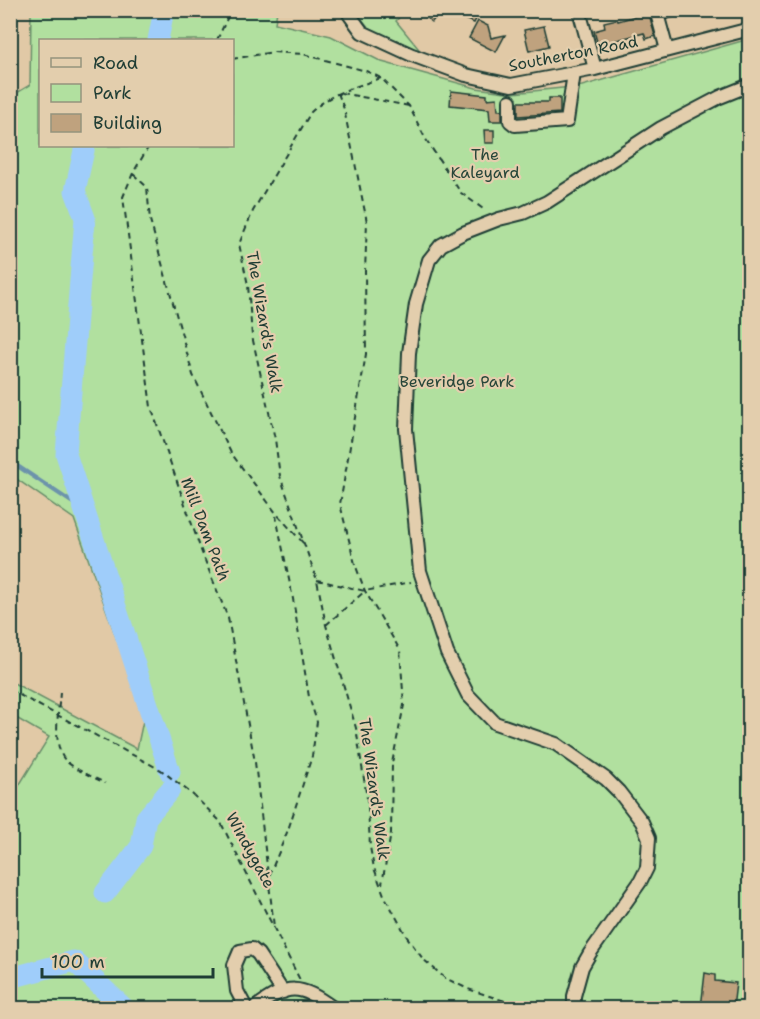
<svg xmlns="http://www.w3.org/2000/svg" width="760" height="1019" viewBox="0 0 760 1019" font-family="'Shantell Sans',sans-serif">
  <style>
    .green { fill: #b1e09f; stroke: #688e6a; stroke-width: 1.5; fill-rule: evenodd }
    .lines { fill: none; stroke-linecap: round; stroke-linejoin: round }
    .stream { stroke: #6c93ab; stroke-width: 4 }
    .river { stroke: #9fcdfa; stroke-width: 21 }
    .building { fill: #bfa27e; stroke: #1f3d34; stroke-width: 1.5 }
    .minor-casing { stroke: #1f3d34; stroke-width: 16 }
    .path { stroke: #1f3d34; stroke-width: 2; stroke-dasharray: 6 4.5; stroke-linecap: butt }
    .minor { stroke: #e3cead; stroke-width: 12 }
    .labels { text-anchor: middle; stroke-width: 4.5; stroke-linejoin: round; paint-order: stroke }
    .street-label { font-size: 16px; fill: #1f3d34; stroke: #e3cead }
    .park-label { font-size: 16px; fill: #264539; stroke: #e3cead }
  </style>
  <rect width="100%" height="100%" fill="#e1c9a6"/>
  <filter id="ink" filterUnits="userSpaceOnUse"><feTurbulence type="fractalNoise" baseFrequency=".0167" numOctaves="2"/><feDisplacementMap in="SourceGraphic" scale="12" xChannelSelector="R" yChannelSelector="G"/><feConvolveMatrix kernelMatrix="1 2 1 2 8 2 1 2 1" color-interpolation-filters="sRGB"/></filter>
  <g filter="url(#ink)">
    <!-- green -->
    <path class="green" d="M31,11H277L275,23L331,36L382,62L476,88L513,93L582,86L749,39V1008H11V792H15L49,737L11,715L10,681L137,749L144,716L74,519L11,475L10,97L30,85ZM40,40H232V146H40Z
      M357,11H405L396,21L422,53L369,28L357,13Z"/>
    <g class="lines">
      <!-- stream -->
      <path class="stream" d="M10,461L85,511"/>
      <!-- river -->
      <path class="river" d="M158,40L164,10
        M85,146L75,191L85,218L66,454L170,772
        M105,893L141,846L146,818L170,790
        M10,978L74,961L124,1008"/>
    </g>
    <!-- building -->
    <path class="building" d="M416,10H441L432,22Z
      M466,10L478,15L474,23L462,18Z
      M638,10H648L655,36L646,39L644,33L598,45L594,31L605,28L604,22L617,19L618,21L639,15Z
      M665,10H686V14L667,19Z
      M478,21L488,26L491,38L505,35L496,52L469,38Z
      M544,26L549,46L529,51L524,30Z
      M451,91L487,95V99L497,98L498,110H502V121H490L489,109L450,105Z
      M549,98H560V113L518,116V102H549Z
      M484,130H494V143H485Z
      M705,973L715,975V981L736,983L733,1008H701Z"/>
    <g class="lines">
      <!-- minor casing -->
      <g class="minor-casing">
        <path id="minor" d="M350,10L349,14L362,32L412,55L466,75L511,85L595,69L750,29
          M579,10L595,69
          M656,10L667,50
          M510,101V121L515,125L567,121L574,73
          M246,1008L237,991L234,965L240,951L252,949L258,954L283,992
          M255,1008C288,983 300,984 333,1008
          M574,1008V996L582,967L590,953L640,882L647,868L649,838L642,822L619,792L606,779L556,744L495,723L468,695L447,653L420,571L406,429L409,353L416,304L429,260L441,245L463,233L499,219L523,213L547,202L661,128L720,97L750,85"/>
      </g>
      <!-- path -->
      <path class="path" d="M217,40L231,10
        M232,59L273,52L303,54L366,71L381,78L409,106L425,138L461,193L486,211
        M381,78C354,88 333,91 311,112L253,211L239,244L248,285L252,336L275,439L280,476L317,580L326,625L356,728L368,805L370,847L374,868L384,895L407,937L423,959L445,978L468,989L526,1008
        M338,93L344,109L367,222L365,271L366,354L340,504L355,564L365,591L400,650L404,705L392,763L391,833L382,884
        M341,93L409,106
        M149,146L133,173L123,197L151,407L202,553L228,618L255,762L274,927
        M133,174L147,187L150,220L193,375L231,453L276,513L305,545
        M317,580L365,591L411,582
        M326,625L365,591
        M10,690L161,770L192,794L220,821L300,980
        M60,692C59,711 51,748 67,762C78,771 93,777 105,783
        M269,876L288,830L312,756L317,722L309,697L293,599L276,516"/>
      <!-- minor -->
      <use href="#minor" class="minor"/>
    </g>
  </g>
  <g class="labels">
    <!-- street labels -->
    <g class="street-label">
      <text transform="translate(573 53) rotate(-11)" y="6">Southerton Road</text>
      <text transform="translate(265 322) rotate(80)" y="6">The Wizard's Walk</text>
      <text transform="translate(206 529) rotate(69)" y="6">Mill Dam Path</text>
      <text transform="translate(375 789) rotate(82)" y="6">The Wizard's Walk</text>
      <text transform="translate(251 850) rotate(61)" y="6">Windygate</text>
    </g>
    <!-- park labels -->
    <g class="park-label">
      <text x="485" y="160">The<tspan x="485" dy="18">Kaleyard</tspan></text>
      <text x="457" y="387">Beveridge Park</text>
    </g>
  </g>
  <!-- margin -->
  <rect width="760" height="1019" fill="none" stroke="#e3cead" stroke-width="36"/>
  <rect x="18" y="18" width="724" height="983" fill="none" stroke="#1f3d34" stroke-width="2" filter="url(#ink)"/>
  <!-- legend -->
  <rect x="39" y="39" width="195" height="108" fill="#e3cead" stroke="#95947d" stroke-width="1.5"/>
  <rect x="51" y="58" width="30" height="9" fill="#e3cead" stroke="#95947d" stroke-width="1.5"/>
  <text x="93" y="69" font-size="18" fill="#1f3d34">Road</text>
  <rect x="51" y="84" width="30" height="18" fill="#b1e09f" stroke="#95947d" stroke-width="1.5"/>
  <text x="93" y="99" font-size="18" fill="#1f3d34">Park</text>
  <rect x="51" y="114" width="30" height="18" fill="#bfa27e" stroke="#95947d" stroke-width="1.5"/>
  <text x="93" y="129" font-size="18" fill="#1f3d34">Building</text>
  <!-- scale -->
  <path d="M42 968v9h171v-9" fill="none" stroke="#1f3d34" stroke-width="3"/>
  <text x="51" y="968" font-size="18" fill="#1f3d34" stroke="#e3cead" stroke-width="4.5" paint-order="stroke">100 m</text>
</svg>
